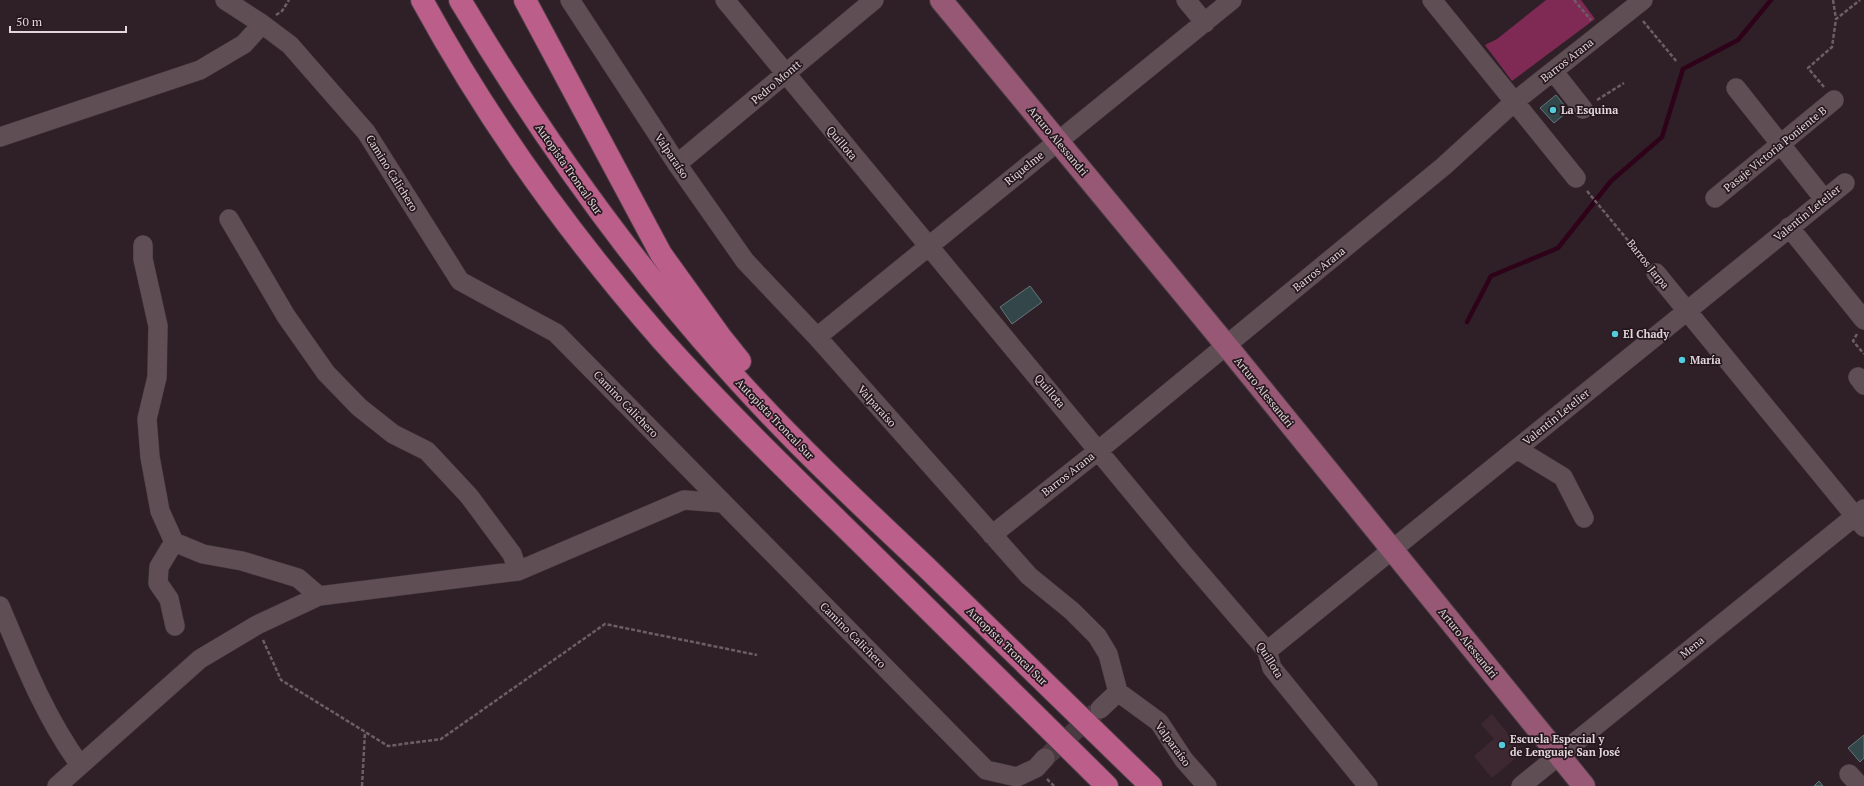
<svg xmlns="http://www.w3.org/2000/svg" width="1864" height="786" viewBox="0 0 1864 786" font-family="'PT Serif',serif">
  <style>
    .built { fill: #3d2831 }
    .green { fill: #7e2a55 }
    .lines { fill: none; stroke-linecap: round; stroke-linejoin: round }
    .stream { stroke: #2e031a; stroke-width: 4.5 }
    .building { fill: #33474a; stroke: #62777a }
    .minor-tunnel { stroke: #4a3b42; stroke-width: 19; stroke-dasharray: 19 10; stroke-linecap: butt }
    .minor-casing { stroke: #473b40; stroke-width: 20 }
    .major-casing { stroke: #473b40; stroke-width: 24 }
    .highway-casing { stroke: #473b40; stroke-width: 24 }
    .path { stroke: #6c5e64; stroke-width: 2.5; stroke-dasharray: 4 2; stroke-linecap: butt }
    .minor { stroke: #604e55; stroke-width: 19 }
    .major { stroke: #975875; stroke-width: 22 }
    .highway { stroke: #bb5e8a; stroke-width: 22 }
    .poi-dot { fill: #53cbdb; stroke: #25171d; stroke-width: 1.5 }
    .labels { text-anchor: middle; stroke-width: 3.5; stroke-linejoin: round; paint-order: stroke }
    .street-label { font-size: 11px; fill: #e1d6da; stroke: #25171d }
    .poi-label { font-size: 11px; font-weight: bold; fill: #e1d6da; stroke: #25171d; text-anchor: start }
  </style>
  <rect width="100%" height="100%" fill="#2f2027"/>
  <!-- built -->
  <path class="built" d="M1492,714L1523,752L1492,778L1474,756L1494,739L1481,724Z"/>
  <!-- green -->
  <path class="green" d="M1546,0H1581L1595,19L1512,81L1485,45L1497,39Z"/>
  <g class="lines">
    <!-- stream -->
    <path class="stream" d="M1467,322L1491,276L1558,248L1611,181L1662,137L1683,69L1738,40L1771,0"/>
  </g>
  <!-- building -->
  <path class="building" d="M1556,95L1564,105L1561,107L1566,113L1554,123L1540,108Z
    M1030,286L1042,302L1012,324L1000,307Z
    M1864,735V758L1860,762L1848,748Z
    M1819,781L1823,786H1814Z"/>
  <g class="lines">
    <!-- minor-tunnel -->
    <path class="minor-tunnel" d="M1045,758L1096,712"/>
    <!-- minor casing -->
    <g class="minor-casing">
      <path id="minor" d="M225,0L262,24L290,45L366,132L460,281L556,333L986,770L1017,777L1036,768L1045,758
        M570,0L677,164L745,261L817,337L1029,576L1072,611L1097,636L1108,654L1118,692L1159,722L1184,760L1207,786
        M725,0L1186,557L1267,651L1272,668L1368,786
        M1186,0L1205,23
        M1432,0L1576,178
        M1553,71L1583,109
        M1736,88L1824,199
        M0,137L200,70L244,44L262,24
        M677,164L874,0
        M1715,198L1834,100
        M229,219L286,316L326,373L359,407L393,434L427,451L469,496L512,554L518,571
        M1789,227L1864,320
        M143,245V259L158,326L157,377L147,419L150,457L160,511L174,542L159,567L158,583L169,599L175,626
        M1656,273L1864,527
        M817,337L1232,0
        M1858,377L1864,385
        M1517,449L1563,477L1584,518
        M992,535L1099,450L1444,166L1514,102L1643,0
        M174,542L203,554L242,561L298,578L319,596
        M0,606C23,661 45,717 80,765
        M1267,651L1845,183
        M1100,709L1118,692
        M1849,774L1860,786
        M57,786L200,659L257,625L319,596L518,571L684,500L723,503
        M1521,786L1864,509"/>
    </g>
    <!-- major casing -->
    <g class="major-casing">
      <path id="major" d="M941,0L1226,345L1584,786"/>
    </g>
    <!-- highway casing -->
    <g class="highway-casing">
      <path id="highway" d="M422,0C488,121 570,235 661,339C728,414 800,483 871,553C950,631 1028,708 1107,786
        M460,0C538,131 625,254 726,367C788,437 856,501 924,565C1000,639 1076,712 1151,786
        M525,0L661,254L720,336L740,361"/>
    </g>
    <!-- path -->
    <path class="path" d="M1574,0L1591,20
      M1833,0L1836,19
      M276,15L282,11L289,0
      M1643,21L1677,62
      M1824,87L1808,68L1832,47L1836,19L1860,0
      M1597,100L1624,83
      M1587,191L1645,261
      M1857,334L1853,341L1864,354
      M263,640L281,680L388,746L441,739L605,624L757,655
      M1047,779L1054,786
      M362,786L365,732"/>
    <!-- minor -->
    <use href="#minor" class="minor"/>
    <!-- major -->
    <use href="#major" class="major"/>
    <!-- highway -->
    <use href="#highway" class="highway"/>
  </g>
  <!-- markers -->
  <g class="poi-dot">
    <circle cx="1553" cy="110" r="4"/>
    <circle cx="1615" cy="334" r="4"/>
    <circle cx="1682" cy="360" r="4"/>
    <circle cx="1502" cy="745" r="4"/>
  </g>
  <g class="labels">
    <!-- street labels -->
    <g class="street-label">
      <text transform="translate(1567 60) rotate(-38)" y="4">Barros Arana</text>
      <text transform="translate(776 82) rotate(-40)" y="4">Pedro Montt</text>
      <text transform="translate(1058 141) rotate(50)" y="4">Arturo Alessandri</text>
      <text transform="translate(842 143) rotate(50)" y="4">Quillota</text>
      <text transform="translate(1775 149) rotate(-39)" y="4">Pasaje Victoria Poniente B</text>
      <text transform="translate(672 156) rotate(56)" y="4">Valparaíso</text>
      <text transform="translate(1024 168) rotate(-39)" y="4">Riquelme</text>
      <text transform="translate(569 169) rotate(55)" y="4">Autopista Troncal Sur</text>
      <text transform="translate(392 173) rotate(58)" y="4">Camino Calichero</text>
      <text transform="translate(1807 213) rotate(-39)" y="4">Valentín Letelier</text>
      <text transform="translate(1648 264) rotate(51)" y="4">Barros Jarpa</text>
      <text transform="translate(1319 269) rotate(-39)" y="4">Barros Arana</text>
      <text transform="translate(1050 391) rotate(50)" y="4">Quillota</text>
      <text transform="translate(1264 392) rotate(51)" y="4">Arturo Alessandri</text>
      <text transform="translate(626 404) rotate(46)" y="4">Camino Calichero</text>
      <text transform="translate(877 406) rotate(48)" y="4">Valparaíso</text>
      <text transform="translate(1556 417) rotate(-39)" y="4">Valentín Letelier</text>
      <text transform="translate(775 419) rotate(46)" y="4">Autopista Troncal Sur</text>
      <text transform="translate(1068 474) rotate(-38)" y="4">Barros Arana</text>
      <text transform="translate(853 635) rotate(45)" y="4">Camino Calichero</text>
      <text transform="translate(1468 643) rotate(51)" y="4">Arturo Alessandri</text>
      <text transform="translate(1007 646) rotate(44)" y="4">Autopista Troncal Sur</text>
      <text transform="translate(1692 647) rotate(-39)" y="4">Mena</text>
      <text transform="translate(1270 660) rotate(58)" y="4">Quillota</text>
      <text transform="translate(1173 744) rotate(54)" y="4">Valparaíso</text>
    </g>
    <!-- poi labels -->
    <g class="poi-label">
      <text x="1561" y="114">La Esquina</text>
      <text x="1623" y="338">El Chady</text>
      <text x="1690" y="364">María</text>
      <text x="1510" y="743">Escuela Especial y<tspan x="1510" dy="13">de Lenguaje San José</tspan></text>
    </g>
  </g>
  <!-- scale -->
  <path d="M10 26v6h116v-6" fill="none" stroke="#e1d6da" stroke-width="2"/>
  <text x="16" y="26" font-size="12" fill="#e1d6da" stroke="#25171d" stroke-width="3" paint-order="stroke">50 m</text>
</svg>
